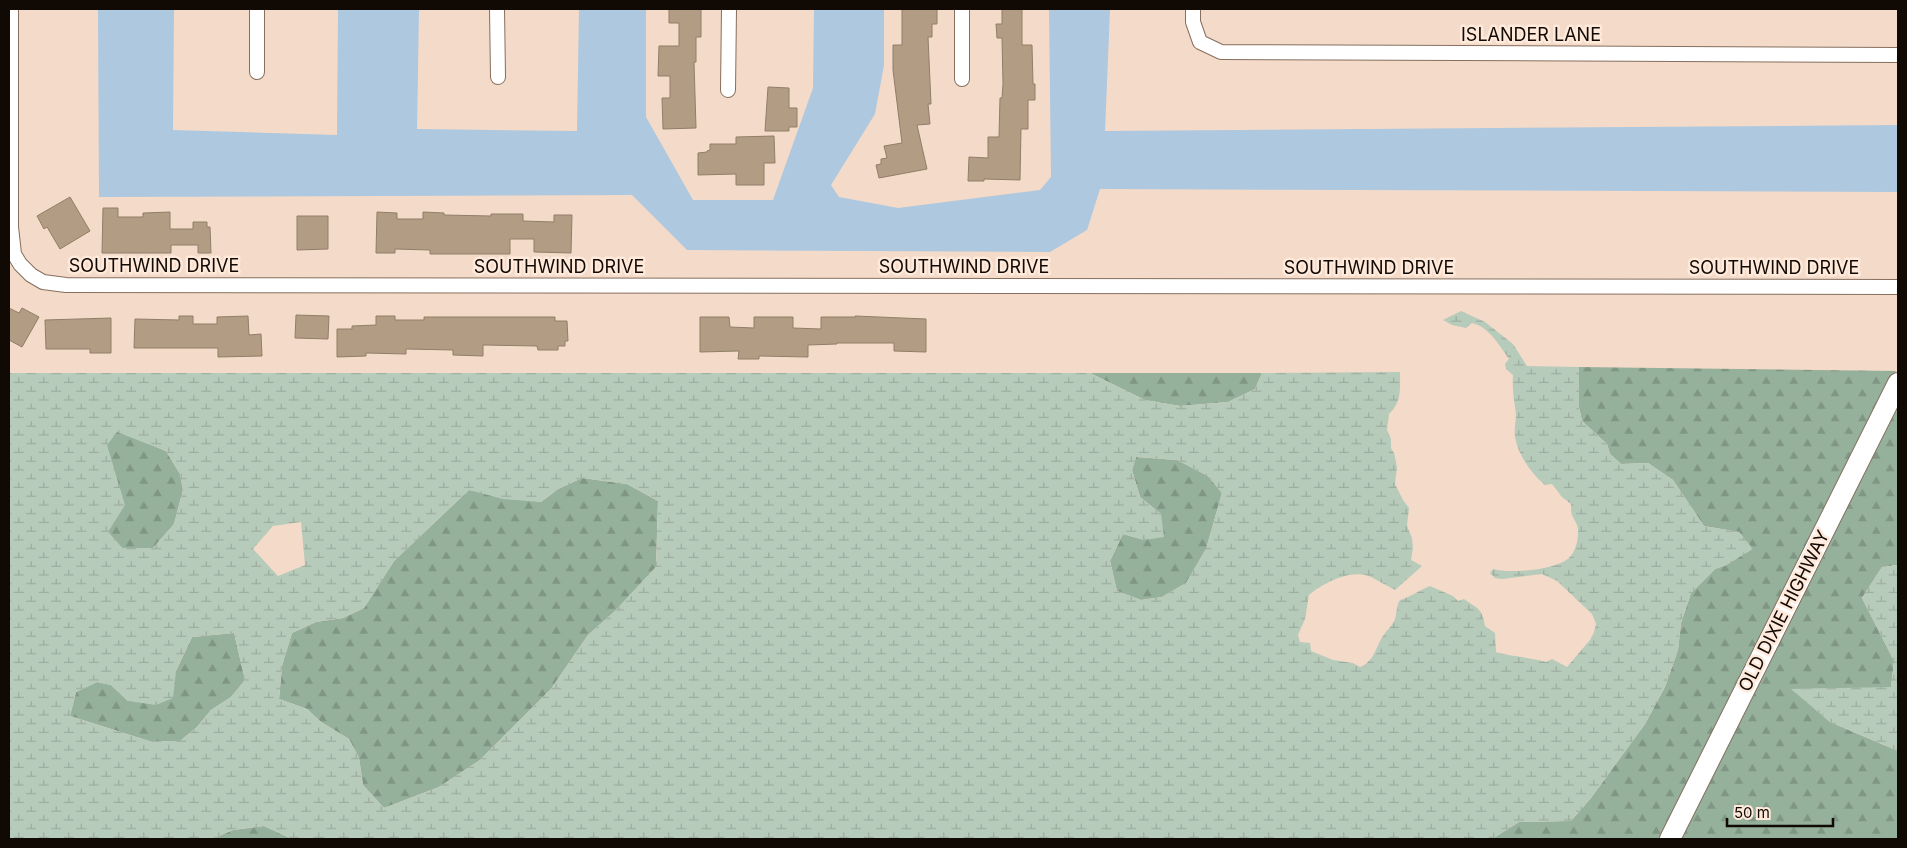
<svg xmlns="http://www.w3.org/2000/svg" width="1907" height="848" viewBox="0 0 1907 848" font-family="Inter,sans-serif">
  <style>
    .forest { fill: url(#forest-firs) }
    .wetland { fill: url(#wetland-marsh); fill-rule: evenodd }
    .water { fill: #adc8df }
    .building { fill: #b29d84; stroke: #907e69 }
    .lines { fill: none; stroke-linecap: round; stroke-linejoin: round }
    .street-casing { stroke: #866f5f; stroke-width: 16 }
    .secondary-casing { stroke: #866f5f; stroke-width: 22 }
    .street { stroke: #fff; stroke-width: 14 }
    .secondary { stroke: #fff; stroke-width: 20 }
    .labels { text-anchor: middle; stroke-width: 5; stroke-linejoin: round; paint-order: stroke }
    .street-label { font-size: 18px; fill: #110904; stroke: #fee9da }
  </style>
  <defs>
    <pattern id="forest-firs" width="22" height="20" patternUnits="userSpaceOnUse" patternTransform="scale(1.25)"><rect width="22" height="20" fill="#95b09b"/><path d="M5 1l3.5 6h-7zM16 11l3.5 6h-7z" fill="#7f9684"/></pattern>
    <pattern id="wetland-marsh" width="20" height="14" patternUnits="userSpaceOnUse" patternTransform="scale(1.25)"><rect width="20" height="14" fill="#b7cbbb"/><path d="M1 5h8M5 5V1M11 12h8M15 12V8" fill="none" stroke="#9cad9f"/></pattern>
  </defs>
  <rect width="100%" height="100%" fill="#f4dac8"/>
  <!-- forest -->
  <path class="forest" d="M1579,367L1896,371L1662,839H1492L1519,822L1571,821L1591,798L1645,724L1665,687L1678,650L1681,623L1691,593L1715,569L1725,565L1752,549L1739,532L1704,526L1673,480L1648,463L1621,464L1610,454L1607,444L1582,421L1579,407Z
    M1090,373H1262L1255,389L1228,402L1180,406L1145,400Z
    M1898,400V565L1882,567L1862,598L1894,661L1891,688L1792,689L1830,722L1898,751V839H1678Z
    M117,431L166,451L180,474L183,490L174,524L153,548H122L108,532L107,445Z
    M1136,457L1177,460L1208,476L1222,493L1206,549L1186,583L1162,597L1141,600L1117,591L1110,561L1123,534L1144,540L1161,514L1140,497L1132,470Z
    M582,478L627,484L658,501L656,567L615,611L588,635L551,689L480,760L439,787L384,808L363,785L359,758L349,739L321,722L307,709L279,699L282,666L292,633L316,622L343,618L364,608L394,561L469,490L541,502L558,489Z
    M234,633L245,680L231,697L211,710L197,727L180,741H149L70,716L76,692L97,682L111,685L128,701L176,671L192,637Z
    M264,826L292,839H212L233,830Z"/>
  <!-- wetland -->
  <path class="wetland" d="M1461,311L1485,322L1513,344L1527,366L1579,367V407L1582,421L1607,444L1610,454L1621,464L1648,463L1673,480L1704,526L1739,532L1753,549L1725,566L1715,569L1691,593L1681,623L1678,650L1665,687L1645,724L1591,798L1571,821L1519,822L1492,839H292L264,826L233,830L212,839H9V373H1090L1145,400L1180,406L1228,402L1255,389L1262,373L1400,372C1400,388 1402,402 1389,414L1387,430L1391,439V448L1394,453L1397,467L1395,484L1403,500L1409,508L1407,526L1412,538L1413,548L1411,560L1422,566L1395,590C1387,586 1379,581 1371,577C1352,568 1323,583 1309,595L1305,619L1298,635L1300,642L1310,643L1311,651L1333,660L1353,663L1360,667C1376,661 1376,643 1386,632C1389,628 1393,625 1395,619C1397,612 1396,606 1400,600C1411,597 1419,590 1430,586L1453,596L1458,601L1464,599C1478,609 1482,608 1485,626L1495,633L1496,652C1513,657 1530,657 1546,662L1552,659L1567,667L1590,640L1594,632L1596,624L1592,614L1557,581L1542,574L1502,579L1495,578L1490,573L1493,569C1510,574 1556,570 1569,558C1575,552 1578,542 1578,533C1579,526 1575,522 1572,515C1571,512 1571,507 1571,504L1562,497L1552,484L1545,485C1531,473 1518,455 1515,437C1514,429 1516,421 1516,414C1514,400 1512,389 1513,375L1506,369L1505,364L1509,359C1499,345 1489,327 1472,323L1466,328L1452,325L1443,320ZM117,432L166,451L180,474L183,490L174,524L153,548H122L108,532L125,505L107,445ZM1136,457L1177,460L1208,476L1222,493L1206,549L1186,583L1162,597L1141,600L1117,591L1110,561L1123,534L1144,540L1164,537L1161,514L1140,497L1132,470ZM582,478L627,484L658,501L656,567L615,611L588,635L551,689L480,760L439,787L384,808L363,785L359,758L349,739L321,722L307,709L279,699L282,666L292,633L316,622L343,618L364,608L394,561L469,490L503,499L541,502L558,489ZM301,522L305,565L278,576L253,549L273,526ZM234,633L245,680L231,697L211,710L197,727L180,741H149L70,716L76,692L97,682L111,685L128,701L156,705L173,698L176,671L192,637Z
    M1898,565V751L1830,722L1791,689L1891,687L1894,661L1862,598L1882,567Z"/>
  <!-- water -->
  <path class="water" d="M98,9H174L173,130L337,135L338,9H419L417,129L577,131L579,9H646V117L693,200H773L813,88L814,9H884V65L875,114L831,185L839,197L898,208L1040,190L1051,177L1049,9H1110L1105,131L1898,125V192L1100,189L1087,230L1050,252L687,250L632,195L99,197Z"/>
  <!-- building -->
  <path class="building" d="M669,9H701V37H696V62H694L696,128L663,129L662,98H670V76H658L659,46H679V23H669Z
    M902,9H937V24H932V37H928L931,104H928L930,124L917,125L927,169L879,178L876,165L881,164V159L887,158L884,146L902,143L893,70V45H902Z
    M1002,9H1022V45H1032L1033,84H1035V100H1028V129H1021L1020,180L984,179V181H968L969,157L988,158V137H999L1000,98H1002L1003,84L1002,38H997L996,24H1002Z
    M768,87L789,88V108H797V127H789V131H765Z
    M774,136L775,163H764V185H736V174L698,175V153L707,152V151L710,150V144H736V137Z
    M70,197L90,231L60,249L47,227L44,229L37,216Z
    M103,208H118V217H143V213L170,212V229H193V222H207V227H210L211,253H198V245H171V253H102Z
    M377,212L397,213V219H423V212L444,213V215L491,216V214H523V221L554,222V215H572L571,253L534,252V239H510V254H430V250L395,249V253H376Z
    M297,216H328V249L297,250Z
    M9,308L19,313L22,308L39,317L22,347L9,340Z
    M296,315L329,316L328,339L295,338Z
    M179,316H193V324H217V317L248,316L249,335L261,334L262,356L218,357V348H134L135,319L179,320Z
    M376,316H395V320H424V317H555V321H567L568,341H565V346H558V350H538L537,346L483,345V356L453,355V350L406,349V354L366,353V356L337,357V329H352V326L376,325Z
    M855,316L926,319V352L894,351V343H837V344L808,345V357L759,356V359H738L739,351L700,352V317H729L730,327L754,328V317H793V328L821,329V317H855Z
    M111,318V353H90V349H46L45,320Z"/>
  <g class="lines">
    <!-- street casing -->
    <g class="street-casing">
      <path id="street" d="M11,9V227L14,254L20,264L31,275L43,282L66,285L1898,287
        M497,9L498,77
        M1193,9V22L1200,42L1221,52L1898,55
        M257,72V9
        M962,79V9
        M728,90L729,9"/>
    </g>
    <!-- secondary casing -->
    <g class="secondary-casing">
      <path id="secondary" d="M1670,839L1898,383"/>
    </g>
    <!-- street -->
    <use href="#street" class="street"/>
    <!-- secondary -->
    <use href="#secondary" class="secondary"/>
  </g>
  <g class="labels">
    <!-- street labels -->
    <g class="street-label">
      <text x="1531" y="41">ISLANDER LANE</text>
      <text x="154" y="272">SOUTHWIND DRIVE</text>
      <text x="559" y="273">SOUTHWIND DRIVE</text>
      <text x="964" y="273">SOUTHWIND DRIVE</text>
      <text x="1369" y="274">SOUTHWIND DRIVE</text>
      <text x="1774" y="274">SOUTHWIND DRIVE</text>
      <text transform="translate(1784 611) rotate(-63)" y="6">OLD DIXIE HIGHWAY</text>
    </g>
  </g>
  <!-- border -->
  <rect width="1907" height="848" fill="none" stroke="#110904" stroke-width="20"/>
  <!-- scale -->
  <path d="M1727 818v8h106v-8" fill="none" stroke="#110904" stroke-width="2.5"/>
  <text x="1734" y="818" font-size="15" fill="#110904" stroke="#fee9da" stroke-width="4" paint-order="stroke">50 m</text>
</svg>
